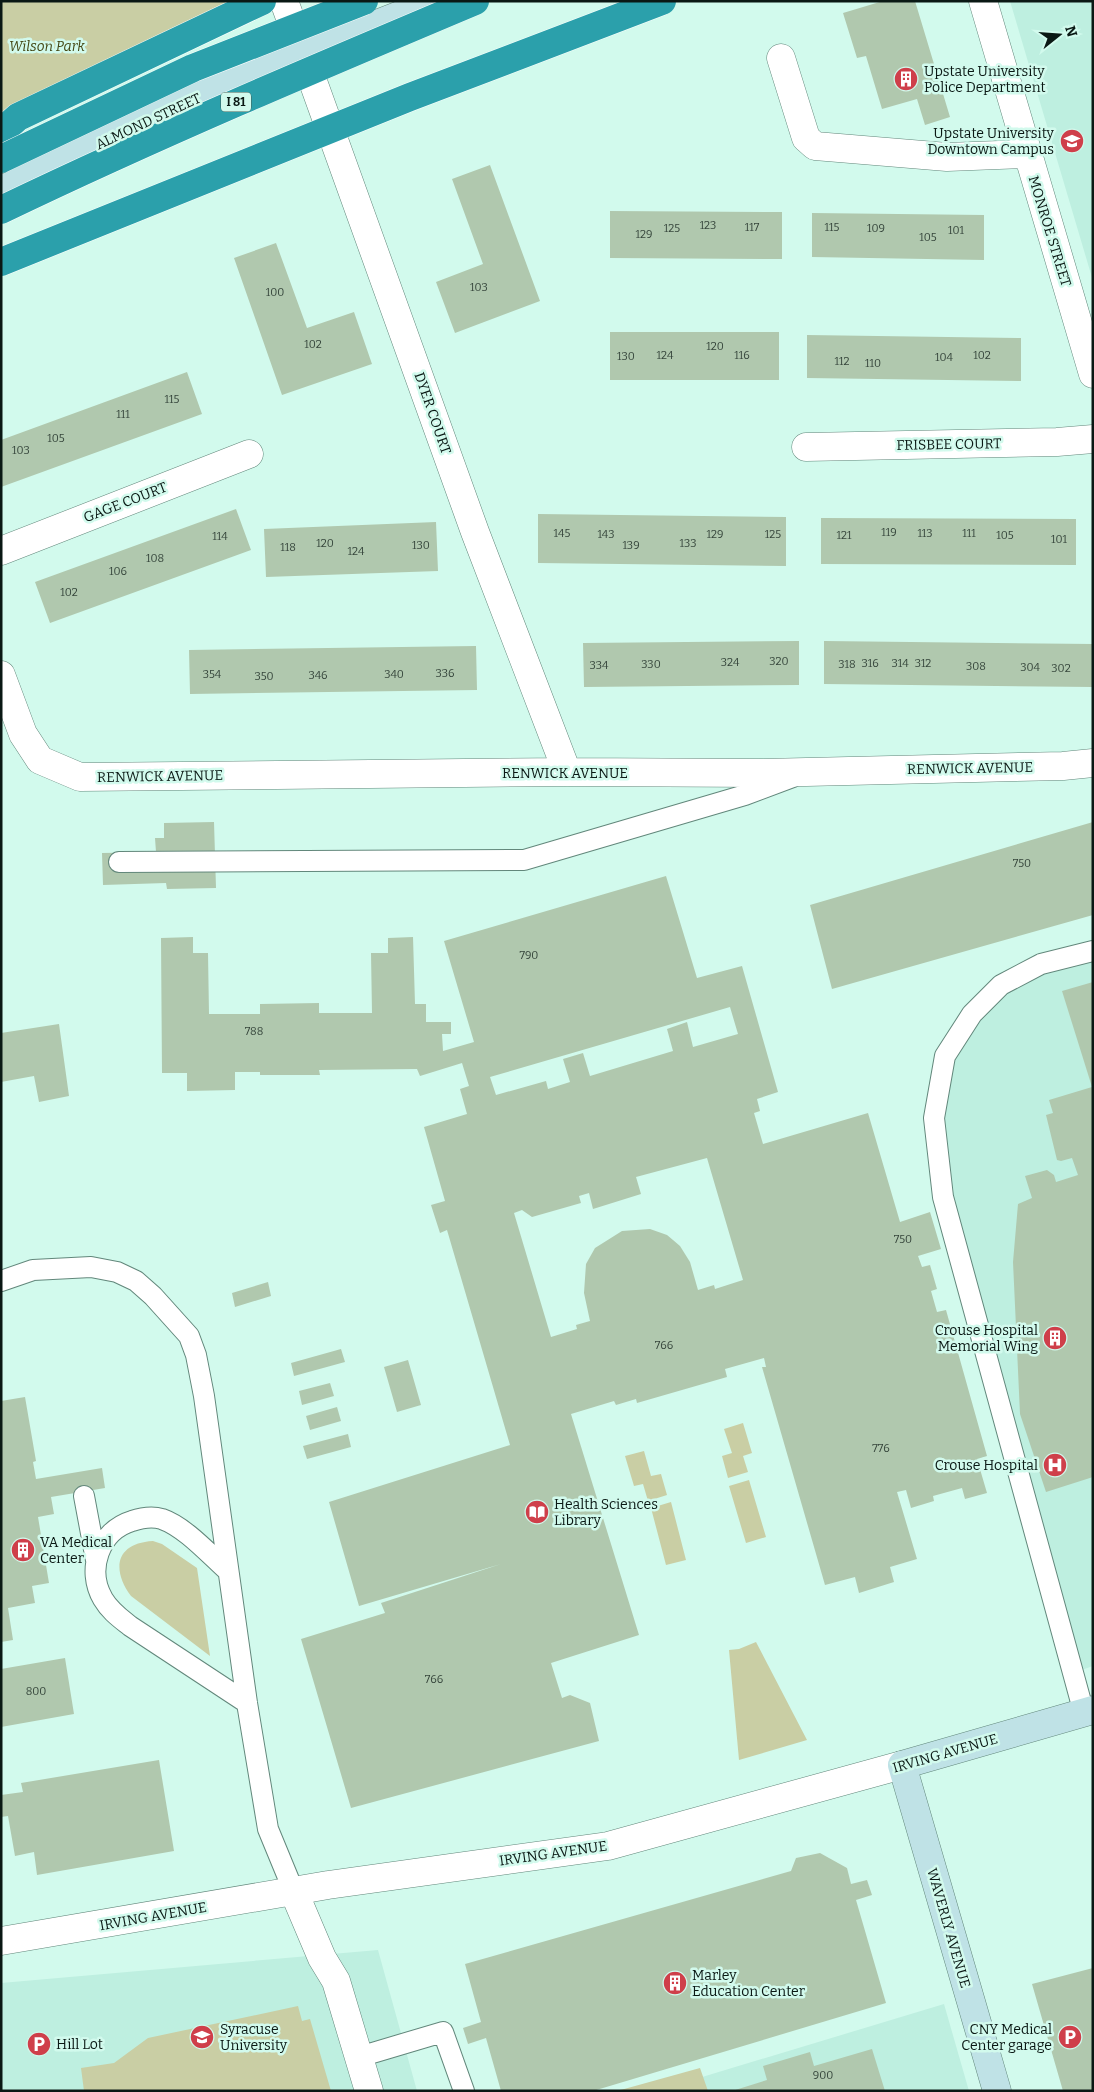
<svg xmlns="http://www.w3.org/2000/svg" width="1094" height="2092" viewBox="0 0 1094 2092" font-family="Bitter,serif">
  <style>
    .built { fill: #beefe0 }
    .green { fill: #c9cea4 }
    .building { fill: #b0c8ae; fill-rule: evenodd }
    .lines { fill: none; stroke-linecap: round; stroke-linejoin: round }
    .lane-casing { stroke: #62877b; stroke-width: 22 }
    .street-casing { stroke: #62877b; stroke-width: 29 }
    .secondary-casing { stroke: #62877b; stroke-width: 29 }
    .highway-casing { stroke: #fff; stroke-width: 29 }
    .lane { stroke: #fff; stroke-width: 20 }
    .street { stroke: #fff; stroke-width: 28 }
    .secondary { stroke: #bfe2e6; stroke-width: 28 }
    .highway { stroke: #2ba0ab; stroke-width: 28 }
    .highway-bridge-casing { stroke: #fff; stroke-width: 29; stroke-linecap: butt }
    .highway-bridge { stroke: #2ba0ab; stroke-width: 28 }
    .labels { text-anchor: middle; stroke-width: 5; stroke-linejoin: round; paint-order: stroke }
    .number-label { font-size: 11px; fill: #34443a }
    .shield { fill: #d2faed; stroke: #465c55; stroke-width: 1 }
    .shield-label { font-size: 12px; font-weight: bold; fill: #0a1814 }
    .park-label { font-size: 14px; font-style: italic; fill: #444714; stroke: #d2faed }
    .poi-label { font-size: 14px; fill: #0a1814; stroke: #d2faed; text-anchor: start }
    .street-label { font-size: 14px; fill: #0a1814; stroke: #d2faed }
  </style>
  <rect width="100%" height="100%" fill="#d2faed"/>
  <!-- built -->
  <path class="built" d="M1010,1H1093V281Z
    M1093,951V1666L1073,1673L962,1263L934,1118L945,1056L1001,985Z
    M378,1950L417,2091H1V1983Z
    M944,2004L969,2091H656Z"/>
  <!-- green -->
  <path class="green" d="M1,1H246L1,117Z
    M743,1423L752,1453L743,1456L748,1472L728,1478L722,1456L732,1453L724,1429Z
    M644,1451L651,1476L661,1474L667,1495L648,1501L643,1484L634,1486L625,1456Z
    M749,1480L766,1537L746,1543L729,1486Z
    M671,1502L686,1560L666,1565L651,1508Z
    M153,1541L162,1544L197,1568L210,1656L131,1596C111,1569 116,1543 153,1541Z
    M756,1642L807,1740L739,1760L729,1650L739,1649Z
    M298,2006L302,2021L310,2019L331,2091H84L81,2068L114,2063L148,2038Z
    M700,2068L708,2091H617Z"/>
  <!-- building -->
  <path class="building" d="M883,1H915L950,117L925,125L917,99L882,109L866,56L857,58L843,13Z
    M490,165L540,301L455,333L436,282L483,264L452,179Z
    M610,211L782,212V259L610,258Z
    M812,213L984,215V260L812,257Z
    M276,243L307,328L354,312L372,364L282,395L234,258Z
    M610,332H779V380H610Z
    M807,335L1021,338V381L807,378Z
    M187,372L202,414L1,487V440Z
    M236,509L251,550L50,623L35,582Z
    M538,514L786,517V566L538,563Z
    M821,518L1076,519V565L821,564Z
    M436,522L438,571L266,577L264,529Z
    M799,641V685L584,687L583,643Z
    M824,641L1093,644V687L824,684Z
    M476,646L477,690L190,694L189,650Z
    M214,822L216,888L167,889L166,883L103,885L102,853L156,852L155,838H164V823Z
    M1093,822V915L832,989L810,905Z
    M666,876L697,978L742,966L778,1092L757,1099L760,1111L754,1113L763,1144L868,1113L900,1222L930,1212L941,1249L918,1256L922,1267L930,1265L937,1289L931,1291L937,1312L946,1310L987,1456L977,1459L987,1493L965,1499L962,1488L933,1496L934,1501L911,1508L906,1490L897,1492L917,1559L890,1567L894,1582L859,1593L855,1577L825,1585L762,1367H766L764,1358L725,1369L727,1377L637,1403L636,1399L616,1405L614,1401L571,1414L639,1635L551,1663L562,1698L570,1695L590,1703L599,1741L351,1808L301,1639L385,1613L381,1603L501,1564L359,1606L329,1502L510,1445L447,1230L440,1233L431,1205L445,1201L424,1127L467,1114L460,1089L469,1086L462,1063L420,1076L417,1069L319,1070L320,1075H260V1072H235V1090L187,1091V1073H162L161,938L193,937V953H208L209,1014H260V1004L319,1003V1013H372L371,953H388V938L413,937L415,1004H426V1022H451V1034H442L443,1051L474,1042L444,941ZM730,1007L738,1034L693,1047L687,1022L667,1029L673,1051L590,1076L583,1053L563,1059L570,1082L548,1089L546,1081L496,1095L490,1077ZM707,1158L743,1280L715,1289L714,1285L698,1290L690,1262L680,1246L673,1240L667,1235L650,1229L622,1231L595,1248L586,1264L584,1293L590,1321L576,1325L577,1329L551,1337L514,1213L522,1210L532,1217L581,1203L579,1196L589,1193L593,1209L641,1194L636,1177Z
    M1093,982V1477L1046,1492L1020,1414L1013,1262L1018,1204L1032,1198L1025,1176L1047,1170L1054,1175L1056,1182L1078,1175L1072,1158L1061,1161L1057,1160L1046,1115L1053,1113L1049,1100L1092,1087L1062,991Z
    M59,1024L69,1096L39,1102L34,1076L1,1082V1033Z
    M268,1282L271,1296L235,1307L232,1293Z
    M341,1349L345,1362L294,1376L291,1363Z
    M408,1360L421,1405L397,1412L384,1367Z
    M330,1383L334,1396L302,1405L299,1391Z
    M25,1397L36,1461L33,1462L36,1479L102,1468L105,1488L51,1497L54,1514L38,1517L49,1583L32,1586L35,1603L8,1608L13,1640L1,1642V1401Z
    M337,1407L341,1421L310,1430L306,1416Z
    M348,1434L351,1447L307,1459L303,1446Z
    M65,1658L74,1714L1,1727V1669Z
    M159,1760L174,1851L37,1875L34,1852L15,1856L8,1816L1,1817V1795L23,1792L21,1783Z
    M820,1853L847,1868L851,1884L867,1880L872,1895L856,1900L886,2003L593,2091H501L486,2038L468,2044L463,2028L481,2022L465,1964L791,1871L796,1858Z
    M1093,1968V2091H1063L1032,1984Z
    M872,2049L885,2091H732L767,2080L763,2066L810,2052L814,2066Z"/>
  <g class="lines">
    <!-- lane casing -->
    <g class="lane-casing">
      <path id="lane" d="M119,862L524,860L745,795L793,777
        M1,1281L33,1270L91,1267L117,1272L136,1281L153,1296L189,1336L196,1355L204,1396L247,1703L268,1829L294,1892
        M84,1496L96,1560
        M228,1571C209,1554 185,1527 162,1519C152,1516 141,1518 132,1521C99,1531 86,1570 103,1599C110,1611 120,1618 130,1626L247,1703
        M1084,1713L943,1197L934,1118L945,1056L972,1014L1001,985L1041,964L1093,951
        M359,2057L443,2032L464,2091"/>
    </g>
    <!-- street casing -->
    <g class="street-casing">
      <path id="street" d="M284,1L475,532L567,772
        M983,1L1093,374
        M781,58L806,138L815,146L947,157L1027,154
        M806,447L1057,442L1093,439
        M1,551L249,454
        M1,675L23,734L40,760L80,777L567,772L764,773L1063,766L1093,763
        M294,1892L322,1958L336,1981L369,2091
        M1,1941L328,1885L608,1846L902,1765"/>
    </g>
    <!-- secondary casing -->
    <g class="secondary-casing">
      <path id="secondary" d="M1,190L189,100L302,53L436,1
        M997,2091L902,1765L1093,1710"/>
    </g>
    <!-- highway casing -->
    <g class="highway-casing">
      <path id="highway" d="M1,132L18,117L262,1"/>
    </g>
    <!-- lane -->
    <use href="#lane" class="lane"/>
    <!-- street -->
    <use href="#street" class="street"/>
    <!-- secondary -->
    <use href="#secondary" class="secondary"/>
    <!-- highway -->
    <use href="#highway" class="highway"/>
    <!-- highway-bridge casing -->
    <g class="highway-bridge-casing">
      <path id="highway-bridge" d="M1,159L193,68L364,1
        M1,210C157,135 316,68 475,1
        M1,262L410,97L662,1"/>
    </g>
    <!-- highway-bridge -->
    <use href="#highway-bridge" class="highway-bridge"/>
  </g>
  <!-- icons -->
  <defs>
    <g id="building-disc" transform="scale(1.25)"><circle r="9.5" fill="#cf3f4a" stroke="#d2faed"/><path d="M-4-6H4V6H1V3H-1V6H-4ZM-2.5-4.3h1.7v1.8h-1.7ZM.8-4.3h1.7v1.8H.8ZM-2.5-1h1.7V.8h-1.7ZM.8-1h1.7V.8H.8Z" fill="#fff"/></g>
    <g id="university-disc" transform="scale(1.25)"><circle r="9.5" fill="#cf3f4a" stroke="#d2faed"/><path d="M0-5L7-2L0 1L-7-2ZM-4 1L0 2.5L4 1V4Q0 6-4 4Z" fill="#fff"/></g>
    <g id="hospital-disc" transform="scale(1.25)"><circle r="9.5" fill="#cf3f4a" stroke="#d2faed"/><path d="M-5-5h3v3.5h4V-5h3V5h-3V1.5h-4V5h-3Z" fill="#fff"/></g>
    <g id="library-disc" transform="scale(1.25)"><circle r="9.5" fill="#cf3f4a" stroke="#d2faed"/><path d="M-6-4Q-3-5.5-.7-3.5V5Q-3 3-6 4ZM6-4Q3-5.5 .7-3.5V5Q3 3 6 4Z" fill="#fff"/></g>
    <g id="parking-disc" transform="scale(1.25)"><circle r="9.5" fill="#cf3f4a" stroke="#d2faed"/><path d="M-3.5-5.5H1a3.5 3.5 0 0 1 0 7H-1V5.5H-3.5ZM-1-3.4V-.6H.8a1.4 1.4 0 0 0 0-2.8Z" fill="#fff"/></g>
  </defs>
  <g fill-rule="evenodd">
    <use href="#building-disc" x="906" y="79"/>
    <use href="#university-disc" x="1072" y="141"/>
    <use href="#building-disc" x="1055" y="1338"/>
    <use href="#hospital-disc" x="1055" y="1465"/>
    <use href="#library-disc" x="537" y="1512"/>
    <use href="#building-disc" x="23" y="1550"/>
    <use href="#building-disc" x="675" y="1983"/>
    <use href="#university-disc" x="202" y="2037"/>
    <use href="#parking-disc" x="1070" y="2037"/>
    <use href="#parking-disc" x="39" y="2044"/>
  </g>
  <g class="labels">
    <!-- number labels -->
    <g class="number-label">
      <text x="708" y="229">123</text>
      <text x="752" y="231">117</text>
      <text x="832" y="231">115</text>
      <text x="672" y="232">125</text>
      <text x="876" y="232">109</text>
      <text x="956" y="234">101</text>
      <text x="644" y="238">129</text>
      <text x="928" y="241">105</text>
      <text x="479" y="291">103</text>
      <text x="275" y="296">100</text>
      <text x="313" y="348">102</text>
      <text x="715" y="350">120</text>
      <text x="665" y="359">124</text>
      <text x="742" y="359">116</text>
      <text x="982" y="359">102</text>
      <text x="626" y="360">130</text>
      <text x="944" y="361">104</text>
      <text x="842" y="365">112</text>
      <text x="873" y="367">110</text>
      <text x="172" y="403">115</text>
      <text x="123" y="418">111</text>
      <text x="56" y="442">105</text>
      <text x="21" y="454">103</text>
      <text x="889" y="536">119</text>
      <text x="562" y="537">145</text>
      <text x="925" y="537">113</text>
      <text x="969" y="537">111</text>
      <text x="606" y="538">143</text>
      <text x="715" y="538">129</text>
      <text x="773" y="538">125</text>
      <text x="844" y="539">121</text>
      <text x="1005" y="539">105</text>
      <text x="220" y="540">114</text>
      <text x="1059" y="543">101</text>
      <text x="325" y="547">120</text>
      <text x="688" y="547">133</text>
      <text x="421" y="549">130</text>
      <text x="631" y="549">139</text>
      <text x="288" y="551">118</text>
      <text x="356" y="555">124</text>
      <text x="155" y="562">108</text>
      <text x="118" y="575">106</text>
      <text x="69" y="596">102</text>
      <text x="779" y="665">320</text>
      <text x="730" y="666">324</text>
      <text x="870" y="667">316</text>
      <text x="900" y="667">314</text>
      <text x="923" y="667">312</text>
      <text x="651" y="668">330</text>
      <text x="847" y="668">318</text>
      <text x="599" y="669">334</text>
      <text x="976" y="670">308</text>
      <text x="1030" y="671">304</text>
      <text x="1061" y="672">302</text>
      <text x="445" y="677">336</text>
      <text x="212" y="678">354</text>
      <text x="394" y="678">340</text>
      <text x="318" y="679">346</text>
      <text x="264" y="680">350</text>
      <text x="1022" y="867">750</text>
      <text x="529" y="959">790</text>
      <text x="254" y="1035">788</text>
      <text x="903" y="1243">750</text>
      <text x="664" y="1349">766</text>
      <text x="881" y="1452">776</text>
      <text x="434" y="1683">766</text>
      <text x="36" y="1695">800</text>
      <text x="823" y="2079">900</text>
    </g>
    <!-- shield labels -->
    <rect class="shield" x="221" y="92.5" width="30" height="19" rx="4"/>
    <g class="shield-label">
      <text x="236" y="106">I 81</text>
    </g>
    <!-- park labels -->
    <g class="park-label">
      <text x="47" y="51">Wilson Park</text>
    </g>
    <!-- poi labels -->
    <g class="poi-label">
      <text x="924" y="76">Upstate University<tspan x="924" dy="16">Police Department</tspan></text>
      <text x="1054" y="138" text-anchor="end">Upstate University<tspan x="1054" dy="16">Downtown Campus</tspan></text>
      <text x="1038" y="1335" text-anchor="end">Crouse Hospital<tspan x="1038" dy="16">Memorial Wing</tspan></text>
      <text x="1038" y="1470" text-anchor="end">Crouse Hospital</text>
      <text x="554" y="1509">Health Sciences<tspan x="554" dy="16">Library</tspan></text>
      <text x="40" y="1547">VA Medical<tspan x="40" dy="16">Center</tspan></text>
      <text x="692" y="1980">Marley<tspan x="692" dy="16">Education Center</tspan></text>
      <text x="220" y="2034">Syracuse<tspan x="220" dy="16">University</tspan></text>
      <text x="1052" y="2034" text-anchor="end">CNY Medical<tspan x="1052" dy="16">Center garage</tspan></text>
      <text x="56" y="2049">Hill Lot</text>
    </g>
    <!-- street labels -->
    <g class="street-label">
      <text transform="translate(148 121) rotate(-25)" y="5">ALMOND STREET</text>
      <text transform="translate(1050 231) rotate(73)" y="5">MONROE STREET</text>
      <text transform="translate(433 413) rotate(71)" y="5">DYER COURT</text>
      <text transform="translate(949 444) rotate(-1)" y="5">FRISBEE COURT</text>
      <text transform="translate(125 502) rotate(-21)" y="5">GAGE COURT</text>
      <text transform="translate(970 768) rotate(-1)" y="5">RENWICK AVENUE</text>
      <text x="565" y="778">RENWICK AVENUE</text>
      <text transform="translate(160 776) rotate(-1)" y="5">RENWICK AVENUE</text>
      <text transform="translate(945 1753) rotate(-16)" y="5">IRVING AVENUE</text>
      <text transform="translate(553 1853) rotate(-8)" y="5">IRVING AVENUE</text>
      <text transform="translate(153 1916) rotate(-10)" y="5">IRVING AVENUE</text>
      <text transform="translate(949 1928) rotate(74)" y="5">WAVERLY AVENUE</text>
    </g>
  </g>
  <!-- border -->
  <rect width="1094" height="2092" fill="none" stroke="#0a1814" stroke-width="5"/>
  <!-- north arrow -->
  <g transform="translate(1059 35) rotate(73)" stroke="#d2faed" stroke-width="4" paint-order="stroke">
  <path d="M0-4L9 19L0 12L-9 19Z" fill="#0a1814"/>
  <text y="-8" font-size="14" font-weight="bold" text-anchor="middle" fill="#0a1814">N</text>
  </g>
</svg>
